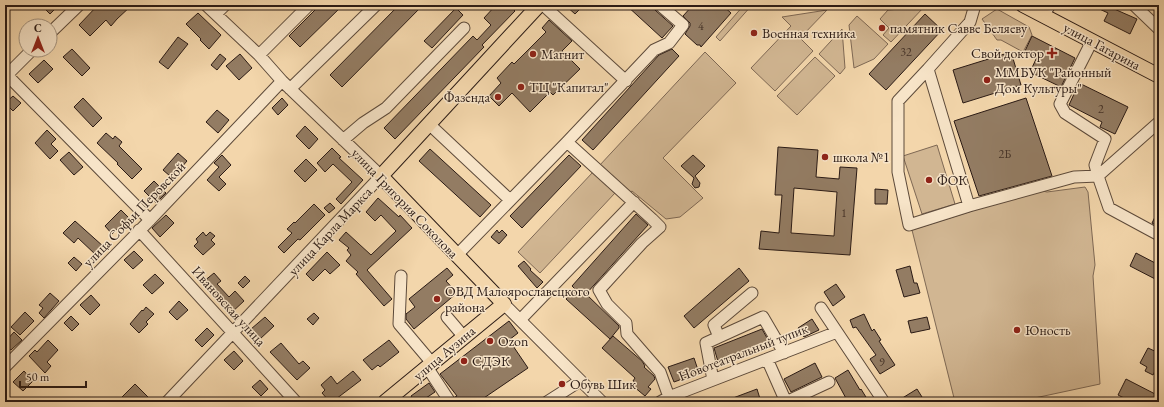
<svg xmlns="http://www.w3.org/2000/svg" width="1164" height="407" viewBox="0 0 1164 407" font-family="'EB Garamond',serif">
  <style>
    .green { fill: #d1b692; stroke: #7e6854 }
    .building { fill: #937c63; stroke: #2b1b15; fill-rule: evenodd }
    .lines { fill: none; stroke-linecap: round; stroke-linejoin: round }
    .minor-casing { stroke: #5d4a3a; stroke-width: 13 }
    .major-casing { stroke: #2b1b15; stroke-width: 16 }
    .minor { stroke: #f7e4c8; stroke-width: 11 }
    .major { stroke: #f3d6ab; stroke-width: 14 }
    .poi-dot { fill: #8f2418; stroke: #f7e4c8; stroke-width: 1.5 }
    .labels { text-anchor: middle; stroke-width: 3; stroke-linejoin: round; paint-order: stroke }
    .number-label { font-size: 12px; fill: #453328 }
    .poi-label { font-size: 14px; fill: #2b1b15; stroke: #f7e4c8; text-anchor: start }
    .street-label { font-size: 14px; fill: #2b1b15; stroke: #f7e4c8 }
  </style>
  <rect width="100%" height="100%" fill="#f3d6ab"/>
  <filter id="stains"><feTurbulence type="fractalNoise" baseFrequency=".005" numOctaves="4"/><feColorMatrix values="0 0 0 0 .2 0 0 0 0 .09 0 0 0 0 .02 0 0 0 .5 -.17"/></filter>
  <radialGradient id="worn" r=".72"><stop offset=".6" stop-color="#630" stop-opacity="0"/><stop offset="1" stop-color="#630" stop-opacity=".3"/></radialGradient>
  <!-- green -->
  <path class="green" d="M744,5H752L720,41L716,37Z
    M924,7L891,42L883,35L889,28L880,19L888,10Z
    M997,9L1029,27L1032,35L1023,52L1001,40H997L982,19Z
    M827,10L800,38L813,51L775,91L751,68L791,26L782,17Z
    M857,16L888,44L874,59L854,68L849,25Z
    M842,29L845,68L840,74L819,54Z
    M705,52L736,83L663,158L703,198L680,217L666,219L632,191L629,193L599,166Z
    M815,57L835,76L797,115L777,96Z
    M937,145L955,204L922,214L903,156Z
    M593,172L615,193L540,273L518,252Z
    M1085,187L1088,192L1095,265L1093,276L1100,384L1016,402H955L912,230L1038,190L1047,192Z"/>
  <!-- building -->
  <path class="building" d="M41,5H59L50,14Z
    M98,5H132L117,19L111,26L106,20L90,36L79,25Z
    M320,5H343L300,47L289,36Z
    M399,5H423L342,87L330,75Z
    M496,5H509L515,11L482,45L484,47L395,139L384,128L473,36L477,40L491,25L484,18Z
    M565,5H576L580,9L575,14Z
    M626,5H653L655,10L673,26L662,38Z
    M693,5H722L731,13L701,47L700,45H697L685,34L690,26V23L683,16Z
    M1091,5H1114L1112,8L1137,19L1130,34L1104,21L1108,13Z
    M456,8L463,15L432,48L424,41Z
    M198,13L221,35L209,49L200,40L201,39L186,24Z
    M925,14L942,30L886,90L869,74Z
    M549,20L572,41L562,51L580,69L553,95L550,92L530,112L512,93L499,106L489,96L501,83L497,78L512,62L514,64L546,32L542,28Z
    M1032,36L1075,58L1061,87L1030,72L1037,57L1025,51Z
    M178,37L188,44L168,69L159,62Z
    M72,49L90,68L82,76L63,57Z
    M672,49L679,56L593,150L582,140L659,55Z
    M1011,52L1021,85L963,103L953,70Z
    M220,54L226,59L217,70L211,65Z
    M240,54L252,68L239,80L226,66Z
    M44,60L53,69L38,83L29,74Z
    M1079,83L1128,107L1115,134L1100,127L1102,122L1069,105Z
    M13,96L21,103L13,111L5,103Z
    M83,98L102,118L93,127L74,107Z
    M282,98L288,105L278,115L272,108Z
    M1026,98L1052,176L979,196L954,121Z
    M217,110L229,120L218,133L206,122Z
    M305,126L318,139L309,149L296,136Z
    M47,130L56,139L51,144L58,151L50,159L35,143Z
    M106,133L113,139L115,136L122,142L119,146L142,169L132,179L117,164L118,163L97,143Z
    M778,147L818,150L816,177L839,179L840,167L857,168L850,255L759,249L761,231L779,233L782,195H775ZM794,188L837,192L834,236L791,233Z
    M332,148L341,157L339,158L363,180L341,204L336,199L352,182L333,164L325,172L317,163Z
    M430,149L491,205L480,217L419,161Z
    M69,152L83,167L74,175L60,160Z
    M178,153L187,161L180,169L178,167L170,176L163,170Z
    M222,155L231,165L219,177L226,184L219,191L207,180L219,167L214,163Z
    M569,155L581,166L522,228L510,216Z
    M693,155L705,166L695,176L700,183L699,187L695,188L692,184L694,178L681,166Z
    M306,159L317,170L305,182L294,171Z
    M154,181L166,193L156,203L144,191Z
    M875,189L888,190L887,204H875Z
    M378,198L399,217L400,215L412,228L367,270L392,299L384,306L356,274L358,272L346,261L351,255L347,250L349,248L339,240L346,232L371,255L396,231L381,215L375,221L366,212Z
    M330,203L335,208L329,213L324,208Z
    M314,204L325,215L300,240L298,239L284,253L278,247L292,233L287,229L294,222L295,223Z
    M1159,209V227L1152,223Z
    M121,210L129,218L112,234L105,226Z
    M636,214L648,225L586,294L619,326V328L610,339L566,299L575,289L572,286Z
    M166,215L174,223L160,237L152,228Z
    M75,221L104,247L96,255L78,238L74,243L63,233Z
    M497,230L499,233L502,230L507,235L499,244L491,237Z
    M203,232L206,236L210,232L215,236L211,240L215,244L203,255L194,246L198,242L196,239Z
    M134,251L143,260L133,269L124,260Z
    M327,252L340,265L330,274L325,269L313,281L306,274Z
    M1136,253L1159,265V281L1130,266Z
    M74,257L82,264L76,271L68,263Z
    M524,261L531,269L530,270L543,282L537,288L518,266Z
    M910,266L914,283H917L920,293L904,297L896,270Z
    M447,268L453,275L446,281L457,293L414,329L406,319V314L415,307L409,299Z
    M739,268L749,281L694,328L684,316Z
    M214,273L221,281L217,284L229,297L235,291L244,301L231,313L203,282Z
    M155,274L164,283L152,294L143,285Z
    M245,276L250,281L243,288L238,283Z
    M836,284L845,297L833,306L824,292Z
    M50,293L59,301L44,318L39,313L43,308L39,305Z
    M91,295L100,305L90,315L80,305Z
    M179,301L188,310L177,320L169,312Z
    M146,307L154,314L146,322L148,324L139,333L130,324L142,310L143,311Z
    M25,312L34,321L20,335L11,327Z
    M314,313L319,318L313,325L307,319Z
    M864,314L872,331L874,329L881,340L879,341L895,365L880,374L870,359L876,355L856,327L853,328L850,320Z
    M71,316L79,324L72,331L64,323Z
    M265,317L274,326L260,339L251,329Z
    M927,317L930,329L911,333L908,321Z
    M812,319L819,330L804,337L798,328Z
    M509,321L518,333L509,340L528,368L478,402H457L455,397L457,396L440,374Z
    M207,328L214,335L202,347L195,340Z
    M762,329L771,345L719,365L714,348Z
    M14,332L22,340L11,350L8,348L5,351V342Z
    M613,336L642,361L645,366L644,367L654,376L655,379L648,387L651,389L645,396L633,386L636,383L633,381L635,378L602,348Z
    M48,340L58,350L47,362L51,366L45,373L29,356L35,350L37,352Z
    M389,340L399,352L380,367L378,365L372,370L363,360Z
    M281,343L299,364L303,361L310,368L297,380L270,352Z
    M1148,348L1159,353V373L1155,371L1153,375L1145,371L1147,367L1140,363Z
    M234,351L243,361L234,370L224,360Z
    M694,358L699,373L674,382L668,367Z
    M815,363L822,377L791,392L784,379Z
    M848,370L860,390L861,389L869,402H848L835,378Z
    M24,371L33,381L23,391L13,382Z
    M353,371L361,380L332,402H330L322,393L325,390L321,385L331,376L337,384Z
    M1126,379L1159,396V402H1132L1118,395Z
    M260,380L268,389L261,396L252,387Z
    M429,383L435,392L426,398L429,402H415L411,396Z
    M135,384L149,398L144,402H127L122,397Z
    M757,389L761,402H725V401Z
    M917,389L922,397L913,402H896Z"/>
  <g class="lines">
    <!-- minor casing -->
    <g class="minor-casing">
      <path id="minor" d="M543,5L626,81
        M975,5L970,22L928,69L898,101V172L909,225L969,206L1074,177L1098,176L1095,165L1105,139L1065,113L1060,104L1092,41
        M1134,5L1159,29
        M216,14L225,5
        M1043,15L1050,5
        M50,33L79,5
        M259,55L309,5
        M928,69L969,206
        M5,73L150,220
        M5,77L32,50
        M290,89L376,5
        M1159,122L1098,176L1109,208L1159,235
        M429,124L510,200
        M343,140L363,123L386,108L464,28
        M567,142L652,219L660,227L642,243L599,290L607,304L626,323L627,334L660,372L669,397
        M139,230L296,402
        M457,255L567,142L654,50L669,43L683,25L660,5
        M401,276L399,324L432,363
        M752,293L714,325L719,337L763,317L784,353
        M504,304L602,402
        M821,308L884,402
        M447,317L464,337
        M520,320L634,202
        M767,359L786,402
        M5,367L150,220L282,81
        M427,367L450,402
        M713,380L706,343L719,337
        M167,402L381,176L282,81L259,55L206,5
        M547,402L580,381
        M660,402L669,397L837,332
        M786,402L829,382"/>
    </g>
    <!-- major casing -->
    <g class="major-casing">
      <path id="major" d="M1023,5L1159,76
        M385,402L504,304L381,176L539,5"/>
    </g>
    <!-- minor -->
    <use href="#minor" class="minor"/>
    <!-- major -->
    <use href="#major" class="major"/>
  </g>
  <!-- markers -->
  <g class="poi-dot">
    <circle cx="882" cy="28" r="4"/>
    <circle cx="754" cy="33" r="4"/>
    <path d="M1050 47h4v4h4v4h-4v4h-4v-4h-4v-4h4z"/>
    <circle cx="533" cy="54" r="4"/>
    <circle cx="987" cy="80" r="4"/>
    <circle cx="521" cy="87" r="4"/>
    <circle cx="498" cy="97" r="4"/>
    <circle cx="825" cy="157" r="4"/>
    <circle cx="929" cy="180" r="4"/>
    <circle cx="437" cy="299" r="4"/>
    <circle cx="1017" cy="330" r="4"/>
    <circle cx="490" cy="341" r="4"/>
    <circle cx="464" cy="361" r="4"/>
    <circle cx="562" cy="384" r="4"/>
  </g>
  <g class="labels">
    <!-- number labels -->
    <g class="number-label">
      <text x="701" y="30">4</text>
      <text x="906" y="56">32</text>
      <text x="1101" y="113">2</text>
      <text x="1005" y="158">2Б</text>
      <text x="844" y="217">1</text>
      <text x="882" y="366">9</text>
    </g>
    <!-- poi labels -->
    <g class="poi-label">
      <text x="890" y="33">памятник Савве Беляеву</text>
      <text x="762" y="38">Военная техника</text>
      <text x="1044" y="58" text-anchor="end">Свой доктор</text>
      <text x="541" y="59">Магнит</text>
      <text x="995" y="77">ММБУК "Районный<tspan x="995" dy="16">Дом Культуры"</tspan></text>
      <text x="529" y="92">ТЦ "Капитал"</text>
      <text x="490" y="102" text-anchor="end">Фазенда</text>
      <text x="833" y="162">школа №1</text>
      <text x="937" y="185">ФОК</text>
      <text x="445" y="296">ОВД Малоярославецкого<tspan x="445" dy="16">района</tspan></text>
      <text x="1025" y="335">Юность</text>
      <text x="498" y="346">Ozon</text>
      <text x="472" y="366">СДЭК</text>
      <text x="570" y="389">Обувь Шик</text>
    </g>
    <!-- street labels -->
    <g class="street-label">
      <text transform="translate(1102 46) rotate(28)" y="5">улица Гагарина</text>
      <text transform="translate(405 203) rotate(46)" y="5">улица Григория Соколова</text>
      <text transform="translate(134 214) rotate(-46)" y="5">улица Софьи Перовской</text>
      <text transform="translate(330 231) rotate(-47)" y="5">улица Карла Маркса</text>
      <text transform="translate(229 306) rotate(48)" y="5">Ивановская улица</text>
      <text transform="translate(743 352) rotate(-21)" y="5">Новотеатральный тупик</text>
      <text transform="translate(444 353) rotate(-40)" y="5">улица Аузина</text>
    </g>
  </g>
  <!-- margin -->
  <rect width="1164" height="407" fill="none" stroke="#f3d6ab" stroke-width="20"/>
  <rect x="6" y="6" width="1152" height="395" fill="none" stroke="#2b1b15" stroke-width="2"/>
  <rect x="10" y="10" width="1144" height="387" fill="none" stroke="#2b1b15"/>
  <!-- north arrow -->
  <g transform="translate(38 38)"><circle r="19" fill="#f7e4c8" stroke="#a59480"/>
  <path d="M0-3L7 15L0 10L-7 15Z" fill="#8f2418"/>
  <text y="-6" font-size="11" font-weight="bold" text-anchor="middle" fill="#2b1b15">С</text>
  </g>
  <!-- scale -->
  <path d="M20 381v6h66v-6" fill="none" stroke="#2b1b15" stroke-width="2"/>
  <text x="26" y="381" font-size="12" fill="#2b1b15" stroke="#f7e4c8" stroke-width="3" paint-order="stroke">50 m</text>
  <rect width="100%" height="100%" filter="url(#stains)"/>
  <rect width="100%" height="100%" fill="url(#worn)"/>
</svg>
